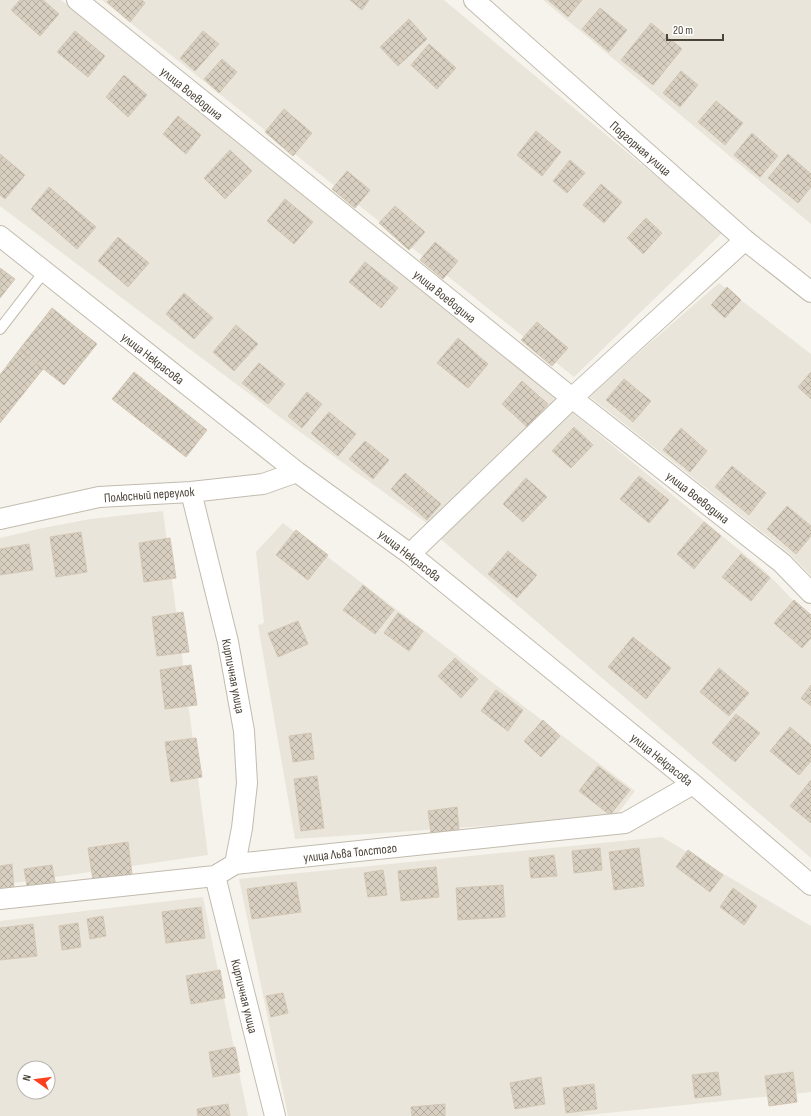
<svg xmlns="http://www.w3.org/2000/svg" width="811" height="1116" viewBox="0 0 811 1116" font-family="'Sofia Sans Condensed',sans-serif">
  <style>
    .residential { fill: #eae5da; fill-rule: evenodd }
    .building { fill: url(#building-cross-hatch); stroke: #d3c7b4 }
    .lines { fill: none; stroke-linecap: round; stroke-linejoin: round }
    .service-casing { stroke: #c2bbae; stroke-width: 12 }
    .minor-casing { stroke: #c2bbae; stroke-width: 22 }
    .service { stroke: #fff; stroke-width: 10 }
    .minor { stroke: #fff; stroke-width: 20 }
    .labels { text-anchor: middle; stroke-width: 4; stroke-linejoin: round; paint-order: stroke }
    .street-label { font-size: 13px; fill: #4b4439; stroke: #fff }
  </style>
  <defs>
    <pattern id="building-cross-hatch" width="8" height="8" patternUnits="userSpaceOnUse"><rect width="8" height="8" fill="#d8cfc1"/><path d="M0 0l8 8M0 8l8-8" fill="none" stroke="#b1aa9e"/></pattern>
  </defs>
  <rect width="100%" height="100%" fill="#f6f3ec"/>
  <!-- residential -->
  <path class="residential" d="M0,0H61L558,396L428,524L289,424L0,206Z
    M102,0H444L723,232L574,377Z
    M543,0H811V224Z
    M719,283L811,354V576L789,553L589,396Z
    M573,413L766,572L811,619V858L436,535Z
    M163,511L208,855L0,885V538L38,529L90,519Z
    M283,523L635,791L615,817L295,839L258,625L264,623L256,552Z
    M662,837L811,926V1092L578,1116H288L239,879Z
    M203,897L248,1116H0V921ZM24,1068H48V1092H24Z"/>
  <!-- building -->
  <path class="building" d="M20,0H43L59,14L40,36L11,10Z
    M109,0H142L145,3L130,22L107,2Z
    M350,0H369L362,10Z
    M548,0H582L568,17Z
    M600,8L627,30L609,52L582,29Z
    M409,19L427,39L398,66L380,47Z
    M651,23L682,49L653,85L621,60Z
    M75,31L105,56L88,77L57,52Z
    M203,31L219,44L195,71L180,58Z
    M429,44L456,68L437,89L411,65Z
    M222,59L237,72L219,93L204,79Z
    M681,71L698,85L680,107L663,93Z
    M124,75L147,95L128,117L106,97Z
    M716,101L743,123L725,145L698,122Z
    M284,109L312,133L293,156L265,132Z
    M178,116L201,135L186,154L163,134Z
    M536,131L561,152L542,176L517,155Z
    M752,133L778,156L760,177L734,155Z
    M230,150L252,171L225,199L204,178Z
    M0,154L25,175L5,199L0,195Z
    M788,154L811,174V187L798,203L768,178Z
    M570,160L585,173L567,193L553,181Z
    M347,171L370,190L355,208L332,189Z
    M601,184L622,202L604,223L583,205Z
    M49,187L96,227L77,249L31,209Z
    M285,199L313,222L294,244L267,221Z
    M395,206L425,232L409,250L379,223Z
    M646,218L662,233L643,254L627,238Z
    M118,237L149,263L128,287L98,261Z
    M435,242L458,261L443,279L420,260Z
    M365,262L398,288L381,308L349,282Z
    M0,268L15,279L0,298Z
    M727,287L741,300L725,318L711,305Z
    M184,293L213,318L194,339L166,314Z
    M52,308L97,344L64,385L19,350Z
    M537,322L568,348L552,366L521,340Z
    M236,325L258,344L234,371L213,352Z
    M458,338L488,364L468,388L437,363Z
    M19,350L43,369L0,423V375Z
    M259,363L285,384L268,404L242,383Z
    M134,372L207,430L186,457L112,399Z
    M811,372V399L798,387Z
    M624,379L651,401L633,422L606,400Z
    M522,381L548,404L527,427L502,404Z
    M307,392L322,404L302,428L288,416Z
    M329,412L356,434L338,456L311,433Z
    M574,427L593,445L571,468L552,451Z
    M681,428L707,451L690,472L663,450Z
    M365,441L389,460L373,479L349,459Z
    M732,466L766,493L749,515L715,487Z
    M405,473L441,504L427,520L391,489Z
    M639,476L669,500L649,523L620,499Z
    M526,478L547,497L523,522L503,504Z
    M787,506L811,526V536L796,554L767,529Z
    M704,522L721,536L694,569L677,554Z
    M296,530L328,555L308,580L276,555Z
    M81,532L87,572L56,577L50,537Z
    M170,538L176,578L144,582L139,543Z
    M29,544L33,570L0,575V549Z
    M508,551L537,575L517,598L488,574Z
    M741,554L770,578L751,601L722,577Z
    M363,585L394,610L375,634L343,610Z
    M794,600L811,615V638L802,648L774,623Z
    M183,612L189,652L157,656L152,617Z
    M398,613L423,631L409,651L384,633Z
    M298,621L308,644L278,657L268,633Z
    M633,637L671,668L646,699L608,667Z
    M455,658L478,679L461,698L438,676Z
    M191,665L197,705L165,709L160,670Z
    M719,668L749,693L729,716L700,692Z
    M811,685V706L801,698Z
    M496,690L523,710L508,731L481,711Z
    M736,714L760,733L735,762L712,743Z
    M543,720L560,736L541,757L524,741Z
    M790,727L811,745V761L799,775L770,751Z
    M311,733L314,759L293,762L289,736Z
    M196,738L202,777L171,782L165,742Z
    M598,766L630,790L610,815L579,791Z
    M317,776L324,828L301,831L294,779Z
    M811,780V823L790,806Z
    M457,807L459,830L431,833L428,811Z
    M128,842L132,874L93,880L88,848Z
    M600,848L602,870L574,873L572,851Z
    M639,848L644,886L614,890L609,852Z
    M688,850L723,875L710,892L676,867Z
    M554,855L557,876L531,878L529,858Z
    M12,864L14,888L0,889V866Z
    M52,865L56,887L28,891L24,869Z
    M436,867L439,897L401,901L398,871Z
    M383,870L387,895L368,897L364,873Z
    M296,882L301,912L252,919L247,889Z
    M503,885L505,917L458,920L456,888Z
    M733,888L757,906L744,925L720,907Z
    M201,907L205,938L166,943L162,912Z
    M103,916L106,936L90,939L87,919Z
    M78,923L81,947L62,950L59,926Z
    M33,924L37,956L0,960V928Z
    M220,970L225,998L191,1004L186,976Z
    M283,993L288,1013L271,1017L266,996Z
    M235,1047L240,1072L213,1077L209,1052Z
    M718,1072L721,1095L695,1098L692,1075Z
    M793,1072L797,1102L769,1106L765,1076Z
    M541,1077L545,1104L515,1109L510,1083Z
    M594,1084L597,1109L566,1113L563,1088Z
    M228,1104L230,1116H198L197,1109Z
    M445,1104V1116H412L411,1107Z"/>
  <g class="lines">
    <!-- service casing -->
    <g class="service-casing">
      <path id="service" d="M0,329L44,272"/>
    </g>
    <!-- minor casing -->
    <g class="minor-casing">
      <path id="minor" d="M77,0L572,398L782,563L811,593
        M474,0L745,240L811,292
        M0,236L297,472L410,554L693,784L811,885
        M191,492L228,642L244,731L247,783L242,828L235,864
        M0,519L99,497L191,492L263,484L297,472
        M410,554L572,398L745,240
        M215,876L275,1116
        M0,899L215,876L235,864L625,823L693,784"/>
    </g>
    <!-- service -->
    <use href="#service" class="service"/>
    <!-- minor -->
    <use href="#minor" class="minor"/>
  </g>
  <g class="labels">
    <!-- street labels -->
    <g class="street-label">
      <text transform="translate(192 93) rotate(39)" y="5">улица Воеводина</text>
      <text transform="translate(641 148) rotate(41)" y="5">Подгорная улица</text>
      <text transform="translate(445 296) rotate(39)" y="5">улица Воеводина</text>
      <text transform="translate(153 358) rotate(38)" y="5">улица Некрасова</text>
      <text transform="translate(149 494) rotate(-4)" y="5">Полюсный переулок</text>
      <text transform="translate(698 497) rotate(38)" y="5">улица Воеводина</text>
      <text transform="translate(410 555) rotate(38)" y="5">улица Некрасова</text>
      <text transform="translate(234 676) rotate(79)" y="5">Кирпичная улица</text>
      <text transform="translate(662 759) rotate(39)" y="5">улица Некрасова</text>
      <text transform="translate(350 852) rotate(-6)" y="5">улица Льва Толстого</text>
      <text transform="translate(245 996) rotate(76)" y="5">Кирпичная улица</text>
    </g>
  </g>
  <!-- north arrow -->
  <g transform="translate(36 1080) rotate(284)"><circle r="19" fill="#ffffff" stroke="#b7b4b0"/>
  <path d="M0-3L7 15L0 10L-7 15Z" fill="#fc3f1d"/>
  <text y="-6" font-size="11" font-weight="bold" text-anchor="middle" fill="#4b4439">N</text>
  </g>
  <!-- scale -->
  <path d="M667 34v6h56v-6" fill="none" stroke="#4b4439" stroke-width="2"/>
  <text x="673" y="34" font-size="12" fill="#4b4439" stroke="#ffffff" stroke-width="3" paint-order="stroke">20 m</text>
</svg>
